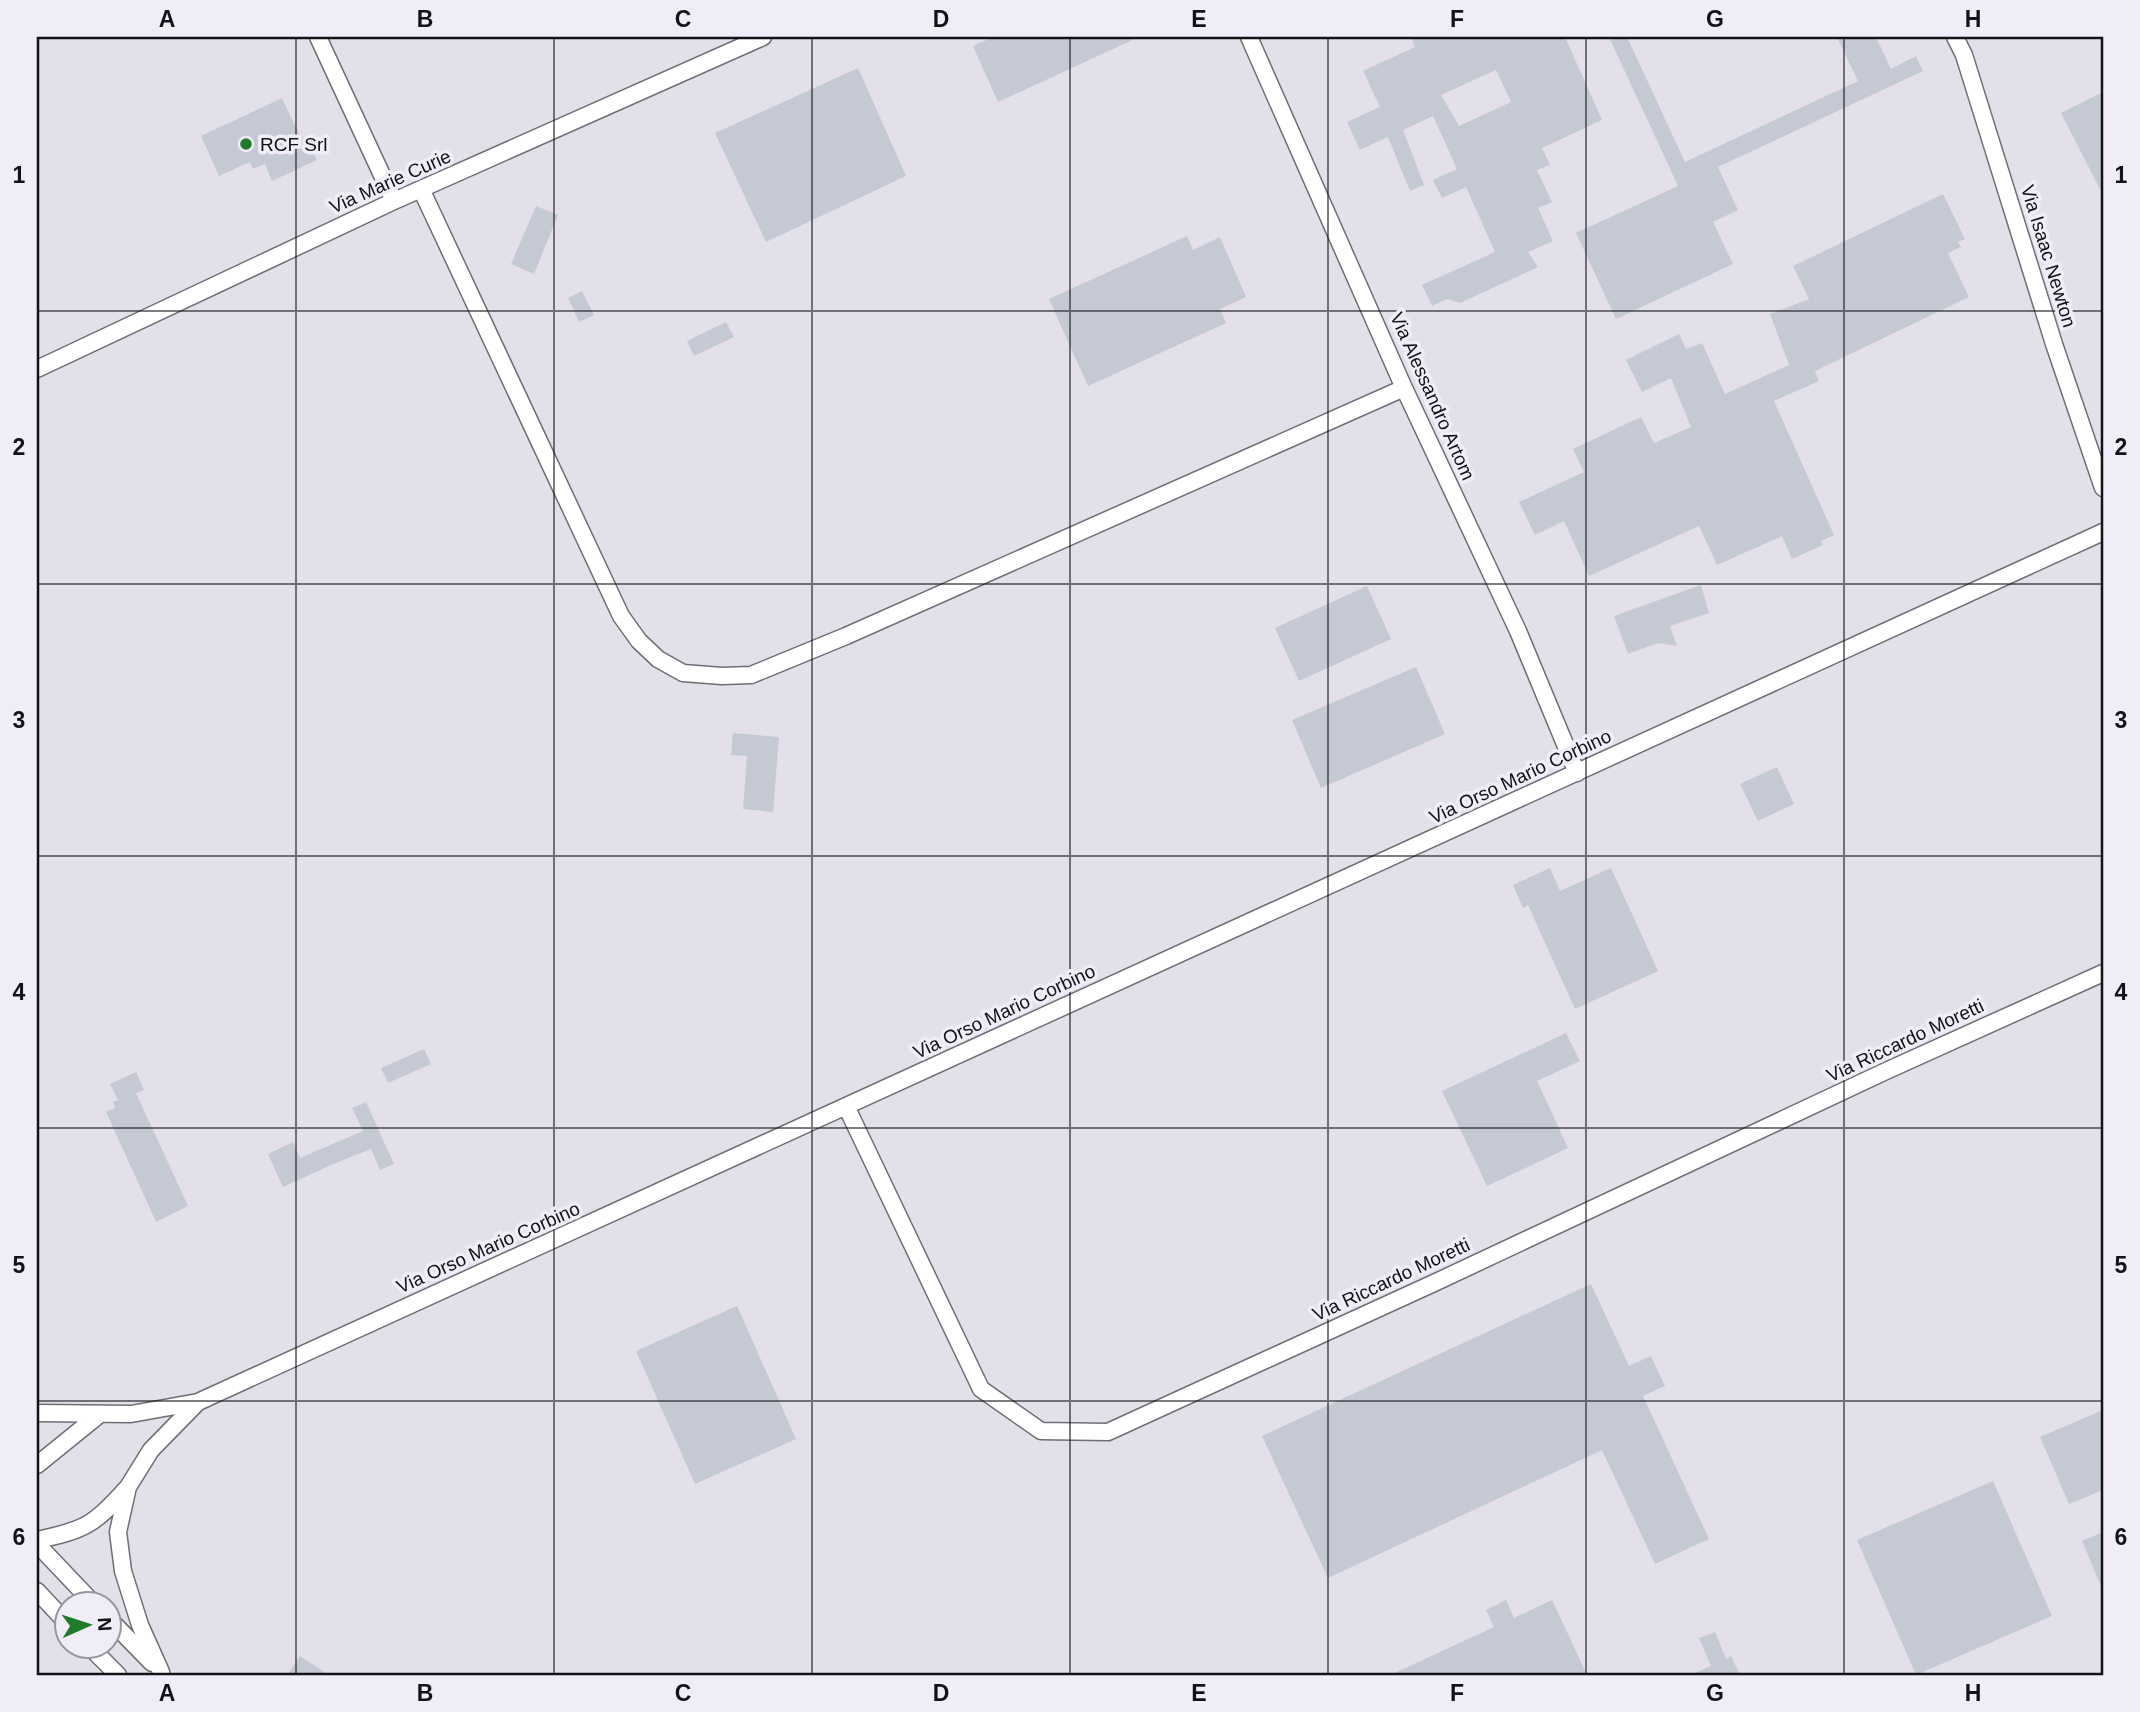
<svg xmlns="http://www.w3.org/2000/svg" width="2140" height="1712" viewBox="0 0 2140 1712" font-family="Helvetica,sans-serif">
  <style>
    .building { fill: #c5c9d4; fill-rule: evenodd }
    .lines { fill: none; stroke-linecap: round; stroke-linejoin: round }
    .street-casing { stroke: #706d77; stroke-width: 19 }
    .street { stroke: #fff; stroke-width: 16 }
    .grid { fill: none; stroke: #131216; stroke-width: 2; stroke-opacity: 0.55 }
    .poi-dot { fill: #207b2a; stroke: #f0edf8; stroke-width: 2.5 }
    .labels { text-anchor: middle; stroke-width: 7; stroke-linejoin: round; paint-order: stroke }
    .poi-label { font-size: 19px; fill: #131216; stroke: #f0edf8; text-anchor: start }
    .street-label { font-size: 19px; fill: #131216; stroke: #f0edf8 }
    .neatline { fill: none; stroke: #131216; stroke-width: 2.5 }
    .grid-label { font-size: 23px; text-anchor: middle; font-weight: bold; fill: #131216 }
  </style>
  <rect width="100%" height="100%" fill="#e3e0ea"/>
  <!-- building -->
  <path class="building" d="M993,37H1139L998,102L973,46Z
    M1411,37H1565L1602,120L1542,148L1550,165L1537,170L1552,202L1538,208L1553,241L1528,252L1538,267L1460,303L1447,299L1432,306L1422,285L1495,252L1466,187L1442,198L1433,180L1457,169L1433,116L1403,130L1424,185L1410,191L1388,137L1360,150L1347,122L1380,107L1363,71L1415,47ZM1496,70L1511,102L1459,126L1441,95Z
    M1609,37H1627L1685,162L1858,81L1837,37H1876L1891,69L1916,56L1923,71L1718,167L1738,210L1713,222L1733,264L1616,319L1576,233L1678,186Z
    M858,68L906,176L766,242L715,133Z
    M2103,92V195L2061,113Z
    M282,98L301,138L305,136L317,160L272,181L265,164L253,169L250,162L219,176L201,136Z
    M1943,194L1965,239L1958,242L1961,247L1948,253L1969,297L1815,371L1819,381L1774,401L1834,535L1821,541L1823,545L1792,559L1782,536L1717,565L1699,526L1589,576L1564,521L1535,535L1519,502L1584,472L1573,449L1641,417L1654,443L1691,427L1671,378L1642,392L1626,360L1679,334L1686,349L1702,343L1725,394L1789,365L1770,314L1809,299L1793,266Z
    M536,206L558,215L534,274L511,264Z
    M1187,236L1193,250L1220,237L1246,297L1220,309L1226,323L1088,386L1049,299Z
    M582,291L594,315L579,322L568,298Z
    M726,322L734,337L694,356L687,341Z
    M1701,585L1709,613L1670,626L1677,646L1658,643L1628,654L1614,616Z
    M1367,586L1391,639L1299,681L1275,628Z
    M1416,667L1445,734L1321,788L1292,720Z
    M733,733L779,737L773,812L743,809L747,756L731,755Z
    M1777,767L1794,804L1758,821L1740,784Z
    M1550,868L1560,891L1611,868L1658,971L1575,1009L1528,905L1523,908L1513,885Z
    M1566,1033L1580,1061L1537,1081L1568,1148L1487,1186L1442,1091Z
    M424,1049L431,1064L388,1083L381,1068Z
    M136,1072L144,1090L136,1093L188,1206L156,1222L106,1112L115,1108L113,1102L118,1100L110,1084Z
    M366,1102L394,1164L380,1170L371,1149L331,1165L283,1187L268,1154L293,1142L300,1158L363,1131L352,1108Z
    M1591,1284L1629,1366L1651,1356L1665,1386L1643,1396L1709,1539L1655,1564L1602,1450L1328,1578L1262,1436Z
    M737,1306L796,1439L695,1484L636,1351Z
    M2103,1410V1490L2069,1504L2040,1437Z
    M1993,1481L2052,1616L1916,1675L1857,1540Z
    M2103,1532V1591L2082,1541Z
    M1506,1600L1514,1618L1552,1600L1587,1675H1390L1494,1627L1486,1610Z
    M1715,1632L1726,1659L1731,1656L1740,1675H1690L1711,1666L1699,1638Z
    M300,1656L329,1675H287Z"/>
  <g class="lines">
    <!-- street casing -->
    <g class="street-casing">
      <path id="street" d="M318,37L394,201
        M1249,37L1404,388L1518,631L1577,773
        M1955,37L1964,55L2054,344L2103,488
        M421,189L621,616L639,641L658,659L683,673L722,676L751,675L846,636L1404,388
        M37,369L394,201L763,37
        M846,1106L981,1389L1041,1431L1108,1432L1434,1283L1886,1071L2103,973
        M37,1413L131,1414L198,1402
        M37,1465L100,1414
        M37,1540C85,1530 94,1525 126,1489
        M37,1544L94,1604
        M37,1591L66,1622
        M108,1618L152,1663
        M89,1646L118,1675
        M161,1672L140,1625L123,1571L118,1532L128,1487L151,1450L198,1402L2103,532"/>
    </g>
    <!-- street -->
    <use href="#street" class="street"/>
  </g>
  <!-- grid -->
  <path class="grid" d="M296,37V1675M554,37V1675M812,37V1675M1070,37V1675M1328,37V1675M1586,37V1675M1844,37V1675M37,311H2103M37,584H2103M37,856H2103M37,1128H2103M37,1401H2103"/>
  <!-- markers -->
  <circle class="poi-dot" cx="246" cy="144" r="7"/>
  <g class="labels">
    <!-- poi labels -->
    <g class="poi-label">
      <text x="260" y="151">RCF Srl</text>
    </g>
    <!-- street labels -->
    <g class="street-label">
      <text transform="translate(390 181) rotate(-24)" y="7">Via Marie Curie</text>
      <text transform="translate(2049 256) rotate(73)" y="7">Via Isaac Newton</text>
      <text transform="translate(1433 396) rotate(66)" y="7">Via Alessandro Artom</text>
      <text transform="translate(1520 776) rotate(-25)" y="7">Via Orso Mario Corbino</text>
      <text transform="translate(1004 1011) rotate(-25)" y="7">Via Orso Mario Corbino</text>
      <text transform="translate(1905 1040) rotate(-25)" y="7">Via Riccardo Moretti</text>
      <text transform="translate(488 1247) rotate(-24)" y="7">Via Orso Mario Corbino</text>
      <text transform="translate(1391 1279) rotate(-25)" y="7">Via Riccardo Moretti</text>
    </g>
  </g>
  <!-- border -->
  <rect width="2140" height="1712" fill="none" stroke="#f0edf8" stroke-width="77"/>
  <!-- north arrow -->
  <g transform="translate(88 1625) rotate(87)"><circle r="33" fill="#f0edf8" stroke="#98959e" stroke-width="2"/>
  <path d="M0-5L12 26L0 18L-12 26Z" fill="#207b2a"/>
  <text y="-10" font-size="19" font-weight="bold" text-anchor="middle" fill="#131216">N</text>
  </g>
  <rect x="38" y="38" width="2064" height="1636" class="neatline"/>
  <g class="grid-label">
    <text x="167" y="27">A</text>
    <text x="425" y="27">B</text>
    <text x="683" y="27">C</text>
    <text x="941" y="27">D</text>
    <text x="1199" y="27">E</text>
    <text x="1457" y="27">F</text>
    <text x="1715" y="27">G</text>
    <text x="1973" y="27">H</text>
    <text x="19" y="183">1</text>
    <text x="2121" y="183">1</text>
    <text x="19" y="455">2</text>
    <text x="2121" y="455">2</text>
    <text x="19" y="728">3</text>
    <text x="2121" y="728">3</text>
    <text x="19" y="1000">4</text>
    <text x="2121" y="1000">4</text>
    <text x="19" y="1273">5</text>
    <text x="2121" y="1273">5</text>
    <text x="19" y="1545">6</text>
    <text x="2121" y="1545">6</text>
    <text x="167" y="1701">A</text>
    <text x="425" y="1701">B</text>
    <text x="683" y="1701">C</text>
    <text x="941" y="1701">D</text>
    <text x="1199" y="1701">E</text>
    <text x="1457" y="1701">F</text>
    <text x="1715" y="1701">G</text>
    <text x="1973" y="1701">H</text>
  </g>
</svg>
